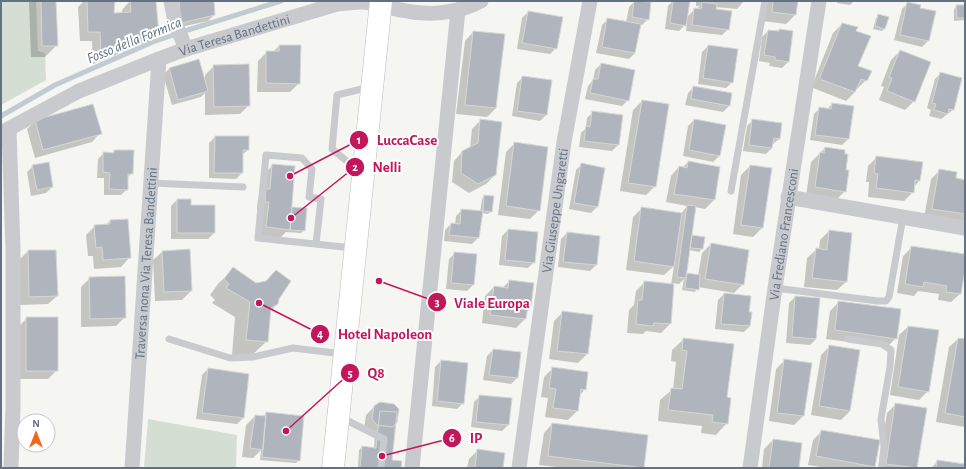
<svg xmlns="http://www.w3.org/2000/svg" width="966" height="469" viewBox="0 0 966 469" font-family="'Alegreya Sans',sans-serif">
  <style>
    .green { fill: #d5ded3 }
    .shadow { fill: #0003 }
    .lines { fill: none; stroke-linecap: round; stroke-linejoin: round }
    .stream { stroke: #c3cbd2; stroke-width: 5 }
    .building { fill: #b0b5bd; stroke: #d7d7d5 }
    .primary-casing { stroke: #b8bbc0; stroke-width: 23 }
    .service { stroke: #c8cace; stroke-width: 7 }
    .minor { stroke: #c8cace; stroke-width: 15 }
    .primary { stroke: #fff; stroke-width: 22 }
    .labels { text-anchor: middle; stroke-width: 4; stroke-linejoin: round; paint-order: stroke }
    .street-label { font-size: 14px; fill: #637185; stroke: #fff }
    .water-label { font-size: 15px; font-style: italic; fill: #5f7382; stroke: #fff }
    .leader { fill: none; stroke: #c2185b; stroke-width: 1.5 }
    .callout-dot { fill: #c2185b; stroke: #fff; stroke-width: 1.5 }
    .mark-label { font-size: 12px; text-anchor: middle; font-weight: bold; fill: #fff }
    .callout-label { font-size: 15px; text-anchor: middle; font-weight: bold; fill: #c2185b; stroke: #fff; stroke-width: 4; stroke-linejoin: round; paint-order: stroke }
  </style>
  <rect width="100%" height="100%" fill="#f5f6f2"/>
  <!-- green -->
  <path class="green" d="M1,1H36L38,51L45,53L46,80L1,105Z
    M148,419L237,435L236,468H144Z"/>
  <!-- shadow -->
  <path class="shadow" d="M29,1H55L57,45L45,57H31Z
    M84,1H114L113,14L122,13V10L130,1H155L158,33L149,42L93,64L92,41H80L78,7Z
    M170,1H213L214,15L208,21L176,28Z
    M635,1L650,3L648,19L642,25H640L635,53L629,59L596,53L602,25L608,19L626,23L629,7Z
    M673,1H682L687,17L694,10L700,6H696V1H744L737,9L715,7V10L728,29L722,35L686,31L687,23L679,31L665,29L668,6Z
    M766,1H797L795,15L786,24L763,21Z
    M837,1H854L850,5L837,3Z
    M908,3L919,8L935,12L928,41L922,47L894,40L902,9Z
    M957,6H965V20L954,21V9Z
    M528,12L556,48L550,54L517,49L522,18Z
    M879,15L885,28L882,31L873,29L876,18Z
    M842,24L855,32L857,66L866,80L857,89H856L855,92L846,101L813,88L812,86L833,33Z
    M779,30L792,32L788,62L782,68L769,66L770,63L759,61L762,37L768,31L777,32Z
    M473,32L503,35L496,108L487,117L456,114L465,41Z
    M279,46L299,83L290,92H257L258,61L267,52H273Z
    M708,46L732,82L726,88L698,84L702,52Z
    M900,51L914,101L905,110L879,100L884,87L881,86L891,60Z
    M601,64L628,100L622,106L585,99L588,86L593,80L595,70Z
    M214,66L249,105L240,114L205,115V93L201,97L172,105L163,75L169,69L205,80V75Z
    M941,73L953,110L941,119L929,116L931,110L927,108L935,79Z
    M523,77L551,81L546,115L540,121L512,116L517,83Z
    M694,87L731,94L729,106L723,112L685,105L688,93Z
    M642,101L655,186L646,195L620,191L633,110Z
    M832,104L853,107L848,139L842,145L810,140L814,114L820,108L827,109Z
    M593,112L618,145L612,151L579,147L581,133L586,128L587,118Z
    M481,120L495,175L486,184L469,193L452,182L454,161L463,151L470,148L472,129Z
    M694,120L719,156L713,162L683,156L688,126Z
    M753,120L779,139L772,145V148L766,154L743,151L747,126Z
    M36,121L100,133L92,142L35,158L27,129Z
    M215,137L248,150L242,155V173L236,179L209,178V143Z
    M515,143L539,210L530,219L498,215L506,152Z
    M825,148L844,171L845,191L836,200L806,196L811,162Z
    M115,151L132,173L127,178V189L121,195H104V178H97L98,159L104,153L111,154Z
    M877,157L919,181L914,187L913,192L904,201L868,197L869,182H866L868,166Z
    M688,162L714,200L705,209L695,207L691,236L703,238L702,249L699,252L689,250L685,276L687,274L698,276L702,253L711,244L743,284L734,293L698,287L695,292L682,290L684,279L679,284L673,283L670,324L661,333L646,331L643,334L627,333L629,310L634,305L636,291L645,282L671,285L674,266L664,275L626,270L633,217L642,208L681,214L687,206L666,202L671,176L679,167L682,168Z
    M582,164L597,207L591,213L569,209L576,170Z
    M273,165L291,209L292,208L304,230L301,233L286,232L280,238L258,236L260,211L257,210L258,199L262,195L264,174Z
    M33,166L52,187L46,193L31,196L27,172Z
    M750,166L771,169L762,228L753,237L733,234L741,175Z
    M940,170L955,179L965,181V225L924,218L931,179Z
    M484,196L491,211L488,214L481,213L478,238L472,244L444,241L445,230L451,224L455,225L456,216L462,210L480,212L482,199Z
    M177,200L190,206L214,233L208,239H171V206Z
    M110,221L129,258L121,267L94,269L93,256H88L86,235L95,226L106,225Z
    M508,230L534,262L528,268L499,265L502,236Z
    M829,231L846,282L837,290L804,287L807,258L816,250H819L820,240Z
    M567,233L596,265L590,271L558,267L561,239Z
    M912,247L965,255V263L960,294L951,302L938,300L939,294L918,291L914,296L897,293L903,256Z
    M189,250L191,291L182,300L155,301L153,260L162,252Z
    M28,251L57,296L48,304L20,305L19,260Z
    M455,253L473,285L467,291L446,289L449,259Z
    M234,268L278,298L277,304L270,312L267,341L251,356L232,355L235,317L212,303L215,300L210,295L218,284Z
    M90,278L125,317L116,326L81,327V287Z
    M510,281L530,306L526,309L525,319L516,328L482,323L485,296L494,287L502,288Z
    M724,294L748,312L750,326L744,332L715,329L718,300Z
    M795,297L816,339L810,345L786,343L789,303Z
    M839,302L896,338L887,347L826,339L830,311Z
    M563,312L587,354L578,363L549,359L554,321Z
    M27,318L57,370L48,379H18V327Z
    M908,327L928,391L919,400L890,395L899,335Z
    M684,339L726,398L727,423L716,435L701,433L702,426L658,421L660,400L673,389L676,362L671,361L672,350Z
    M958,339L965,340V427L936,422L949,347Z
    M830,346L850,411L841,420L811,415L821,355Z
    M493,350L517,378L511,384L483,380L487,356Z
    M785,360L811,364L803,416L794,425L769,421L776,369Z
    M441,361L463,403L457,409L432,406L435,367Z
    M553,368L585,389L580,395L577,411L568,420L545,417L548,398L541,397L544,377Z
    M208,369L243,418L237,424L196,419L202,375Z
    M480,396L508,425L502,431L471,427L474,402Z
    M896,404L925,409L916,468H878L887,413Z
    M375,406L391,461L400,468H358L359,450L362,447L374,448L375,434L364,429L366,415Z
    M267,413L299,460L296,463L260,460L261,450L253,458L242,457L246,425L255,416L263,417Z
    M552,424L643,467L566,468L539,465L544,433Z
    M822,431L874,466L872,468H827L808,465L813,440Z
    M773,440L798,468H762L764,449Z
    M478,450L502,468H467L469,459Z
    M938,461L965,465V468H931Z"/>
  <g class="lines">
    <!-- stream -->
    <path class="stream" d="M1,116L55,85L153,42L188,30L281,1"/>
  </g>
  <!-- building -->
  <path class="building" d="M41,1H56L58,46H42Z
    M87,1H115L114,13L131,12L130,1H156L159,34L101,56L100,32H88Z
    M179,1H214L215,15L181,23Z
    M634,1L651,2L649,20L632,17Z
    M673,1H690L686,26L670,23Z
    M773,1H798L796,15L772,12Z
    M702,2L717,4L716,9L732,11L729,30L692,25L694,8L701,9Z
    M907,2L921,5L920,8L936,11L929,41L900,35Z
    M956,5H965V18H957Z
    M528,11L563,17L557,49L522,43Z
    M878,14L889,17L885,29L875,26Z
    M607,18L641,24L635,53L602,47Z
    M842,23L858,27L856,31L871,36L858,66L872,71L867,81L861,79L855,92L822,80L820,77Z
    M779,29L793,31L789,62L775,60V57L764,55L768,30L779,31Z
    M473,31L505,34L496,108L465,105Z
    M279,45H301L300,84L266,83V51H279Z
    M708,45L738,49L733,83L703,78Z
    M900,50L931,62L915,102L887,91L892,78L889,77Z
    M199,59L208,91L178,100L169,68Z
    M601,63L635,70L629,101L590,93L593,79H598Z
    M249,64L250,106L214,107L213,65Z
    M940,72L962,78L954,110L949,109L948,114L934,110L936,104L932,103Z
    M522,76L552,80L547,115L517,111Z
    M693,86L732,93L730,106L691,99Z
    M642,100L669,104L656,187L628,183Z
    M832,103L854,106L849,139L815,135L819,107L831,109Z
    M93,104L102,134L43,150L35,120Z
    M592,111L623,115L619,145L584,141L586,126L590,127Z
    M480,119L502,122L496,175L478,184L461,173L462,151L478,143Z
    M694,119L726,125L720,156L689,150Z
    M752,119L782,123L780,139L774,138L772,148L749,145Z
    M215,136H249V150H243V173H214Z
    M514,142L548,147L540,211L506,206Z
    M825,147L845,150V154H848L846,170H849L846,192L815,187L820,152L824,153Z
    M114,150H134L133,174H128V190L109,189L110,173L103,172V152L114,153Z
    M876,156L923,162L920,181L915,180L914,193L876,188L878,174L874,173Z
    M688,161L720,167L715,200L674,194L679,166L687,168Z
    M49,162L53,187L37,190L32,165Z
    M581,163L605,168L598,207L574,203Z
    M272,164L295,166L290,230L266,227L269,202H265L266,189H270Z
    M750,165L772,168L763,228L741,225Z
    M939,169L957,172L956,178L965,180V214L932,209Z
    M484,195L494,196L492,212L483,211Z
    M177,199H191V205H215V233H177Z
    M687,205L696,206L686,278L677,277Z
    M292,207L307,208L305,231L290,230Z
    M641,207L682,213L674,267L634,261Z
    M461,209L483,211L479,238L449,235L451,223L460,224Z
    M128,219L131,258L103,260L102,247L96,248L94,225L110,224V220Z
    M508,229L538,232L535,263L505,260Z
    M829,230L852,233L847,282L812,278L816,248L827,250Z
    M567,232L600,236L597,265L563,262Z
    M692,235L705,237L703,249L690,248Z
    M711,243L749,250L744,285L705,279Z
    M911,246L965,254V270L961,294L946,292L947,286L924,282L923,287L905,284Z
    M190,249L192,291L164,292L162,251Z
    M28,250H56L58,296L29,297Z
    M454,252L477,254L474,285L451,283Z
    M233,267L256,283L266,281L276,270L291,281L279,299L278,304L271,308L268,342L246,340L250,302L226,288L229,284L224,279Z
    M687,273L700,275L699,290L685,288Z
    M125,276L126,318L90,319L89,277Z
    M509,280L534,283L531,306H528L526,319L490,315L494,286L508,288Z
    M644,281L674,284L671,324L654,323L653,326L636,324L638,300H642Z
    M724,293L751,296L749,312H752L750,326L721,324Z
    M795,296L820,298L816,339L792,337Z
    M838,301L901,309L897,339L835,330Z
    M562,311L593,315L588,354L557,351Z
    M26,317H58V371H26Z
    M908,326L939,330L929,392L898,387Z
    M683,338L734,344L727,397L731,398L728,424L712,422L713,415L668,410L671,388L682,389L687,351L682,350Z
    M958,338L965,339V417L945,413Z
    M829,345L860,350L850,411L819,406Z
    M493,349L521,352L518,378L489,375Z
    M784,359L812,363L804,416L777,413Z
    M441,360L468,363L464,404L437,401Z
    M552,367L588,372L586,390L581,389L578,411L553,408L556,389L549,388Z
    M208,368L249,374L244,418L202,413Z
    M479,395L512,398L509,425L476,422Z
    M380,402L394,404L399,409L397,422L393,427L377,425L372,419L374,406Z
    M895,403L927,408L917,468L886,464Z
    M380,411L397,412L392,460L402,461L401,468H360L362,446L376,448Z
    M266,412L304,416L300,461L262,457Z
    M255,415L266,416L263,450L250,448Z
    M552,423L648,435L644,468L548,456Z
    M821,430L880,440L875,467L816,456Z
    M773,439L802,443L799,468H769Z
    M477,449L505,453L503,468H475Z
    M937,460L965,464V468H936Z"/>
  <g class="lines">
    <!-- primary casing -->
    <g class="primary-casing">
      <path id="primary" d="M333,468L381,1"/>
    </g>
    <!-- service -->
    <path class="service" d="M359,171L332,149L337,95L370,87
      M151,183L243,187
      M731,191L765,1
      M316,244L321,199L309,197L312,169L302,158L266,155L258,238L353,248
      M775,288L878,301H886L889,297L903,217
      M169,339L230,358L253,357L293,348L343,354
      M848,339L882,344L891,350L890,367L881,419L884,447L882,465L883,468
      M340,417L384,439L381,468"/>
    <!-- minor -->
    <g class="minor">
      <path d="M171,1L175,22L186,49"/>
      <path d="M9,129L13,249V408L11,466"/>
      <path id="s1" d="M1,133L79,91L159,59L186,49L337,4C346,3 354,2 362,2C375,2 388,8 401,10C427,16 457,14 481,1"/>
      <path d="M788,197L965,228"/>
      <path id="s2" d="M132,468L159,59"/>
      <path d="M412,468L458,10"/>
      <path id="s3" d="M519,468L564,142L590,1"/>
      <path id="s4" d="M750,468L775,288L819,1"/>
    </g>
    <!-- primary -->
    <use href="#primary" class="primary"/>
  </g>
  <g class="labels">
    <!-- street labels -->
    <g class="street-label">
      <text dy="5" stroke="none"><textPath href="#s1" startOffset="254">Via Teresa Bandettini</textPath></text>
      <text dy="5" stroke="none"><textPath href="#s3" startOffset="260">Via Giuseppe Ungaretti</textPath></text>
      <text dy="5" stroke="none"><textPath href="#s4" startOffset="236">Via Frediano Francesconi</textPath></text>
      <text dy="5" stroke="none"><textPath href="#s2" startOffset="205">Traversa nona Via Teresa Bandettini</textPath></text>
    </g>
    <!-- water labels -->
    <g class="water-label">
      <text transform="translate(134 40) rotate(-22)" y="5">Fosso della Formica</text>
    </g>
  </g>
  <!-- callouts -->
  <path class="leader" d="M290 176L359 140M291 218L355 167M379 281L437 302M259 303L320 334M286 431L350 373M382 456L452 438"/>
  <g class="callout-dot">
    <circle cx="290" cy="176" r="4"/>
    <circle cx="291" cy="218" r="4"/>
    <circle cx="379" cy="281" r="4"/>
    <circle cx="259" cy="303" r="4"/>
    <circle cx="286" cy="431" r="4"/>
    <circle cx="382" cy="456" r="4"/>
    <circle cx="359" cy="140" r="10"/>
    <circle cx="355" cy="167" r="10"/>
    <circle cx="437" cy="302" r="10"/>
    <circle cx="320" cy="334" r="10"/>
    <circle cx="350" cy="373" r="10"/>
    <circle cx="452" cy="438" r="10"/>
  </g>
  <g class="mark-label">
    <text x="359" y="144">1</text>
    <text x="355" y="171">2</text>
    <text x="437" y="306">3</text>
    <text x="320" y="338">4</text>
    <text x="350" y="377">5</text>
    <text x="452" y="442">6</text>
  </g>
  <g class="callout-label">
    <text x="407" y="145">LuccaCase</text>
    <text x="387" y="172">Nelli</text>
    <text x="492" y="308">Viale Europa</text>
    <text x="385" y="339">Hotel Napoleon</text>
    <text x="376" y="378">Q8</text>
    <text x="476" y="443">IP</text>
  </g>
  <!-- border -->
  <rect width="966" height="469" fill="none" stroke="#637185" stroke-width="4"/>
  <!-- north arrow -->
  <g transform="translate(36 433)"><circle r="19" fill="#ffffff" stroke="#c1c6ce"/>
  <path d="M0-3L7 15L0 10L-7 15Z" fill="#ee671a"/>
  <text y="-6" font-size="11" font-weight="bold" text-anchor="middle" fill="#637185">N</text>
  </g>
</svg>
